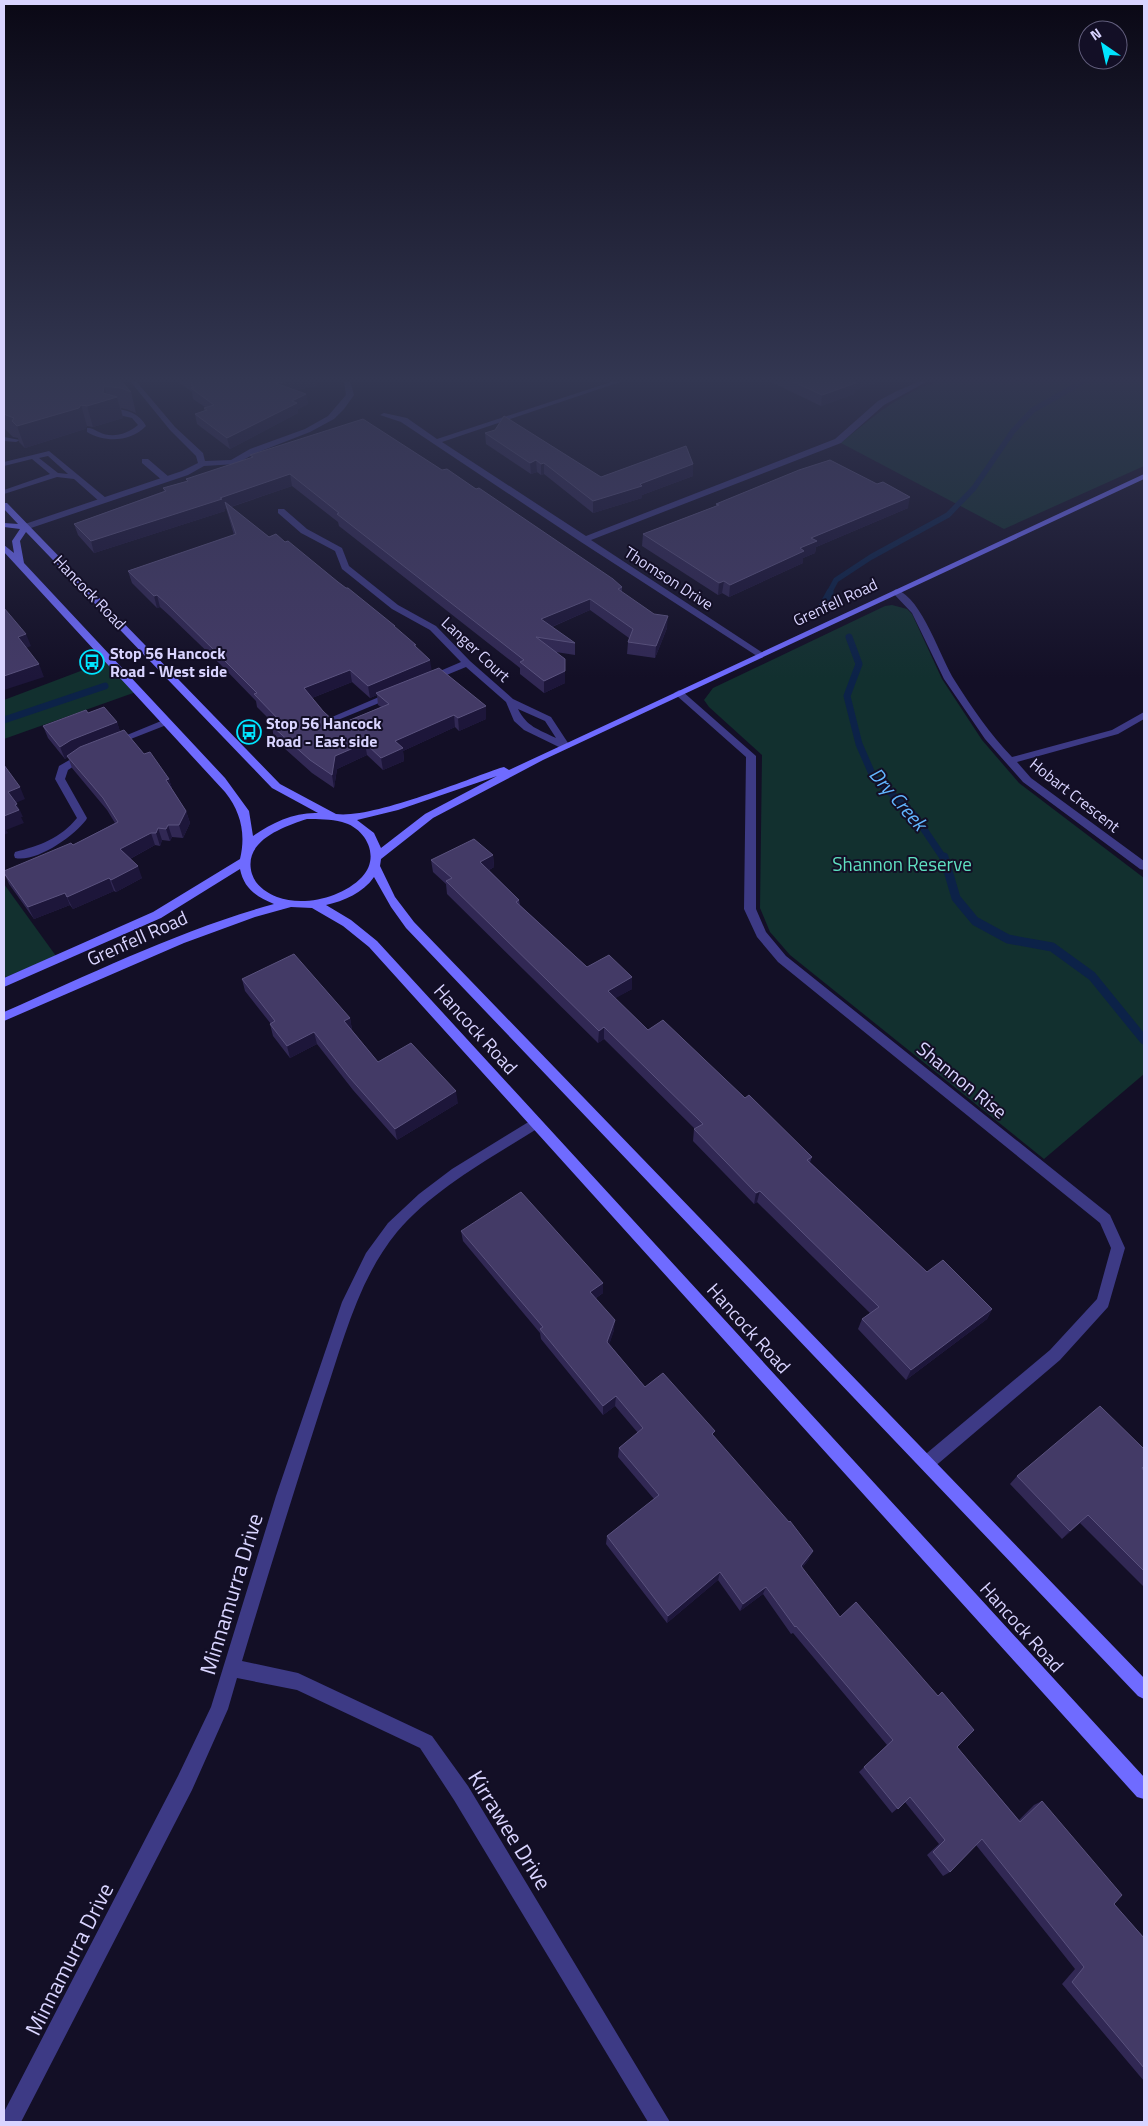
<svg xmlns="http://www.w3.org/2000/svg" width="1148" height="2126" viewBox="0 0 1148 2126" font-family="'Titillium Web',sans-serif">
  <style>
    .green { fill: #12302f }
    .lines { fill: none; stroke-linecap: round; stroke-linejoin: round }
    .stream-far2 { stroke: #0c2248; stroke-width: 5.5 }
    .stream-far1 { stroke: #0c2248; stroke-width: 7 }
    .stream { stroke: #0c2248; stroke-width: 9 }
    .service { fill: #3d3a85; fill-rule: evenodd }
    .minor { fill: #3d3a85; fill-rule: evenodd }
    .secondary { fill: #6f6bff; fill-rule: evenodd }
    .wall { fill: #312854; fill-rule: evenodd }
    .shaded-wall { fill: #1d163a }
    .building { fill: #433a66; stroke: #5a527e }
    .labels { text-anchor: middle; stroke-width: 4; stroke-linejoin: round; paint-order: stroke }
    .far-street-label { font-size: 16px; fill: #d9d4ff; stroke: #130f26 }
    .far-poi-label { font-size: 16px; font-weight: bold; fill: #d9d4ff; stroke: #130f26; text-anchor: start }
    .park-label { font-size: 19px; fill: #5fe0c0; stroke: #130f26 }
    .street-label { font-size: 19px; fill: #d9d4ff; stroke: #130f26 }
    .water-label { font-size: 20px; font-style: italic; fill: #62b6ff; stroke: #130f26 }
    .near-street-label { font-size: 22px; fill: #d9d4ff; stroke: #130f26 }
  </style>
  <rect width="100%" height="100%" fill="#130f26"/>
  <!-- green -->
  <path class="green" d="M939,381H1144V466L1004,529L841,443C874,416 897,395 939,381Z
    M892,605L907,609L912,614L942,679L982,740L1019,783L1144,878V1074L1044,1159L790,955L770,932L760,908L762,755L709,707L704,700L713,688L885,606Z
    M107,661L136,692L4,739V700Z
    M4,884L56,956L4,978Z"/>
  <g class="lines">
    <!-- stream-far2 -->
    <path class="stream-far2" d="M829,593L836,580L871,557L948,515L974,488L1013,431L1033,410L1084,381"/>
    <!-- stream-far1 -->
    <path class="stream-far1" d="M822,607L830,592
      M849,637L859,664L847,696L859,744L873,776L915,816L944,859
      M4,720L105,686"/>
    <!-- stream -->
    <path class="stream" d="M944,857L956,898L975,921L1008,939L1052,947L1092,976L1144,1040"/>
    <!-- service -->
    <path class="service" d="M110,409C124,408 140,413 146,426C130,442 106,443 87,432V428C93,428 94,430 99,432C112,439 127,434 138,425L132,418L110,413Z
      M4,437L20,440L16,442L4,441Z
      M49,451L106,498V502H100L74,479L57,477L4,494V490L50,474L32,459L4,466V462ZM48,456L68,474L58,473L39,458Z
      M142,459H148L169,477V481H163L142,463Z
      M166,719L171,722L169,724L118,744H112L110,742Z
      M85,751L89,752V756L68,770L65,779L87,818L86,820C74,836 36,863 15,858L14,855L15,852C39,846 61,838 77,818L55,779L59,766Z"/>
    <!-- minor -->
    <path class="minor" d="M130,381H136L175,427L203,453L205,461L231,460L250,449L305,429L328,416L346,395L344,381H350L354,395L344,409L334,419L310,432L256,453L236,464L204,466L188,475L28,529H22V525L182,471L198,463L196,456L170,430Z
      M614,381H623L442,442L586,536L835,439L878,401L897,391L920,381H928L884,405L841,443L591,540L763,653V657L760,658L581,542L401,422L380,415L384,413L407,418L437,439Z
      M278,509H284L307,529L342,548L349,566L398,605L436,626L470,661L513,699L551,717L570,746L569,748H561L524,730L514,721L506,702L466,667L432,681H426V677L461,662L430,630L392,609L342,569L335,551L301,533L278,513ZM518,709L545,721L556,738C538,729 527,727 518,709Z
      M896,589C923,599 940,658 955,681C972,708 990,734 1012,757L1112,730L1144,712V719L1118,734L1017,762L1031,778L1144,861V870L1140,869L1023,782L985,739L944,679L912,613L892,592Z
      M679,690L682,691L756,756V909L766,932L786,956L1110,1215L1125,1248L1108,1307L1060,1360L933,1468L927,1471L921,1468L919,1463L921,1458L1050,1350L1097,1299L1111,1248L1100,1223L778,962L757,937L744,909L746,757L676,695L674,693Z
      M393,691L398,694L396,696L333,722L330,723L325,720Z
      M535,1118L540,1119L541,1123L540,1127C492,1157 433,1189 397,1232C357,1281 343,1343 323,1401C295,1488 268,1574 242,1661L298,1673L432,1736L468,1786L670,2122H648L454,1800L420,1748L297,1690L237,1678L228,1709L192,1790L21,2122H4V2112L178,1776L211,1707L276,1496L342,1302L366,1253L388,1223L419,1194L452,1169Z"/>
    <!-- secondary -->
    <path class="secondary" d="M1144,474V479L543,760L433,818L381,859L380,866L395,897L414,922L1144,1678V1699L1138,1696L406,928L391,907L374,877C363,893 344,901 326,905L351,920L377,941L1144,1777V1799L1137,1797L369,947L343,926L312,908L291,907L255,917L184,943L4,1021V1012C93,973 180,930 274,904C257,897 244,889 240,869L161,918L4,987V978L153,912L240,859C246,834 241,812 225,792L4,552V545L14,553L12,541L20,529L4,527V523L18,524L4,509V503H7L280,784L336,814C371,819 463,781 500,768L504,767L509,770ZM26,532L272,788L318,813C295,812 271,823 253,836L249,811L225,778L24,563L20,541ZM497,776L425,814L381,848L374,833L357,820L398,810ZM307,819C318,819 331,819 342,822C366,828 381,857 362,877C342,898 303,907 277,897C266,892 256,886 252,874C242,841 283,827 307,819Z"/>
  </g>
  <!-- wall -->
  <path class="wall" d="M4,381H121L131,392L136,413L126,409L121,408L123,418L93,427L87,426L85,429L25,448L19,442L18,438L13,437L4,428Z
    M177,381H316L317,386L295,390L306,394L308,404L298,409V413L230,449L197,424L195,414L204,411V408L205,407L193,399L192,392Z
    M769,381H881L855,390L854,394L821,406Z
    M485,433L601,477L693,464V476L642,495V498L593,513L544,474L541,475L537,472L531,474L486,444Z
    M250,455L442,470L476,489L622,587V592L667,628L655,658L627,654L628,642L629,638L590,610L552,627L575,643V655L556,652L565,659V683L544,693L520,674V668L339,526L338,522L292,486L231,507L269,537L285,542L338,582L395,628L416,647L431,671L486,719L459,731L455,727L403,751L404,761L383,770L367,755L337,769L334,788L312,773L274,739L272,726L275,725L257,707L256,701L220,664L170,616L160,607L157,608L132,583L128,571L234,535L226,508L224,509L225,511L94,553L78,535L74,524L164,491L163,488L187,481L186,479L251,458ZM352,682L370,698L377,695L378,705L381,707L338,725L323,711L312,698Z
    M716,504L908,508L816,547L815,553L803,558V563L729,597L722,593L718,595L642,546L643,534L716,506Z
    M88,713L117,722L120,732L144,754L169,779L172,789L186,811L190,823L183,838L172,837L170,841L162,840L160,846L155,845L130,859L142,878L116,892L114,891L73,909L70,905L34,919L9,884L4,873L73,845L115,823L107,810L72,768L68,757L65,759L48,738L43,726Z
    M493,855L494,867L489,870L519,900L520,905L587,967L632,977V989L615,998L648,1030L745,1098L812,1157L810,1162L927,1272L992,1309L987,1319L906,1380L858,1329L862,1319L870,1313L757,1202L754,1204L693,1141L694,1129H695L604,1039L598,1043L447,894L446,884L433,872L431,860Z
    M242,979L350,1018L352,1030L378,1062L458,1103L397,1140L353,1090L317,1044L290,1058L273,1036L270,1024H271L245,991Z
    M461,1231L603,1283V1293L596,1298L614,1330L609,1344L645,1387L714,1437L809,1559L802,1568L840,1617L957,1747L1019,1820L1034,1805L1042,1801L1114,1904L1144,1938V2081L1062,1984L1075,1969L976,1845L950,1872L943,1876L927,1855L939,1844L905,1802L892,1813L859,1772L887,1745L793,1633L791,1634L763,1594L740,1611L718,1580L667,1623L606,1544L607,1536L654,1499L618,1457L619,1448L638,1433L615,1406L603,1415L541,1339L540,1333L463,1241Z
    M1144,1466V1467L1142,1469L1144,1471V1587L1080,1523L1062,1539L1010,1484L1017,1476Z"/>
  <!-- shaded-wall -->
  <path class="shaded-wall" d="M290,381H316L317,386L277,393L275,383Z
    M853,381H881L855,390L854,394L821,406L822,395Z
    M104,386L108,400L117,397L123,418L93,427L87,406L103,393Z
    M306,394L308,404L298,409V413L230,449L227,438L292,401Z
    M81,405L87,426L85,429L25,448L17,426Z
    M536,460L537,472L531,474L530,463Z
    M544,463V474L541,475V464Z
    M693,464V476L642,495V498L593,513V501Z
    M290,474L292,486L227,508L225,502L226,508L224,509L225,511L94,553L91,541Z
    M910,497L908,508L816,547L815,553L803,558V563L729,597L730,585L811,538Z
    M724,581L722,593L718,595L719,583Z
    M157,595L160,607L157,608L154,596Z
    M590,599V610L542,631L541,619Z
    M668,616L667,628L655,658L656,646Z
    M26,634L31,646L23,649L18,637Z
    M430,660L432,672L376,693L377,695L370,698L368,686Z
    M39,664L44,677L4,690V676Z
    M350,670L352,682L307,700L304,688Z
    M565,671V683L544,693V681Z
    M486,706V719L459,731L458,718Z
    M454,715L455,727L403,751L404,761L383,770L381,758L395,741Z
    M117,722L121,734L75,752L65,759L60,747L71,740Z
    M365,743L367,755L337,769L334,788L332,775L335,756Z
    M169,779L173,792L166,780Z
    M20,787L25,799L13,804L8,792Z
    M17,804L23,817H21L24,823L6,830L8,833L4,835V816L15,805Z
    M186,811L190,823L183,838L179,825Z
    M168,825L172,837L170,841L166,829Z
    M158,828L162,840L160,846L156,833Z
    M151,833L155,845L124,862L120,849Z
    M493,855L494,867L481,874L480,862Z
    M138,866L142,878L116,892L111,880Z
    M109,878L114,891L73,909L67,897Z
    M65,893L70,905L34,919L28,907Z
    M632,977V989L607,1003L608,991Z
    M350,1018L352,1030L344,1021Z
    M604,1027V1039L598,1043L599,1031Z
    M314,1032L317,1044L290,1058L287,1046Z
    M456,1091L458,1103L397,1140L395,1129Z
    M760,1191L757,1202L754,1204L756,1193Z
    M603,1283V1293L590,1302V1292Z
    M992,1309L987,1319L906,1380L911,1370Z
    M615,1320L614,1330L607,1352V1342Z
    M616,1396L615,1406L603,1415V1406Z
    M1088,1515L1080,1523L1062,1539L1070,1531Z
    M813,1551L809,1559L797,1574L801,1566Z
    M720,1572L718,1580L667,1623L668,1616Z
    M766,1587L763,1594L740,1611L743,1604Z"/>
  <!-- building -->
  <path class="building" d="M4,381H121L131,392L121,388L104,386L103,393L117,397L87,406L81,405L79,408L17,426L12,421L14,418L6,415L4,413Z
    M188,381H290L275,383L306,394L292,401L297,403L227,438L195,414L207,410L204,408L214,405L191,388L194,387L191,385L193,384Z
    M792,381H853H852L856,383L822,395Z
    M504,416L601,477L686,446L693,464L640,484L642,486L593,501L544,463L541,464L536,460L530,463L485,433L495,430Z
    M363,419L442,470L447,469L476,489L479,488L613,579L622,587L618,589L654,614L668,616L656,646L628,642L633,629L590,599L541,619L575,643L536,637L565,659V671L544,681L520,662L524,660L337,514L339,513L290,474L220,498L222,499L91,541L74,524L166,491L163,488L188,481L186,479L253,457L250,455Z
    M830,460L877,484L883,482L910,497L811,538L817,541L800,548L804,551L730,585L724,581L719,583L643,534L719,505L716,504L799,470Z
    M225,502L269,537L276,534L285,542L288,541L338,582L346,588H348L395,626H394L416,645H414L430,660L368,686L350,670L304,688L323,711L338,725L389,704L376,693L439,668L486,706L458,718L454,715L395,741L403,748L381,758L365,743L335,756L332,775L310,760L272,726L281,722L254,694L257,693L216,652L167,604L157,595L154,596L128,571L236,534Z
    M4,608L26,634L18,637L39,664L4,676Z
    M104,707L117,722L71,740L60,747L43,726L86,710L88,713Z
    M124,730L144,754L150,752L169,779L166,780L186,811L179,825H168L166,829L158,828L156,833H151L120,849L138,866L111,880L109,878L67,897L65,893L28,907L4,873V871L71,843L73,845L118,822L103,798L67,756L80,747Z
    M4,765L20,787L8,792L17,804L15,805L19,810L4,816Z
    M474,839L493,855L480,862L519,900L516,902L587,967L609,955L632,977L608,991L648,1030L663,1020L745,1098L749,1095L812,1157L807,1160L927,1272L943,1260L992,1309L911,1370L862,1319L879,1307L760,1191L756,1193L694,1129L703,1124L604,1027L599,1031L446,881L452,878L431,860Z
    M294,954L350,1018L344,1021L378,1062L411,1043L456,1091L395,1129L350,1078L314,1032L287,1046L270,1024L275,1021L242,979Z
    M521,1192L603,1283L590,1292L615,1320L607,1342L645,1387L663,1373L715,1431L712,1434L789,1522L790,1521L813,1551L801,1566L840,1617L856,1602L938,1696L942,1692L974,1730L957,1747L1020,1822L1042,1801L1122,1895L1114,1904L1144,1938V2068L1072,1982L1084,1967L982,1839L950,1872L933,1852L945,1840L910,1797L898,1809L864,1767L893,1740L796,1626L795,1627L766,1587L743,1604L720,1572L668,1616L607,1536L659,1495L619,1448L643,1428L616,1396L603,1406L540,1329L543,1327L461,1231Z
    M1100,1406L1144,1449V1466L1142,1468L1144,1471V1571L1088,1515L1070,1531L1017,1476Z"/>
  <!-- sky -->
  <linearGradient id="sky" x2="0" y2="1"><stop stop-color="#0a0815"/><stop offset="0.56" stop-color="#333752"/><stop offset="1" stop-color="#333752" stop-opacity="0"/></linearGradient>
  <rect width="1148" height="678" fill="url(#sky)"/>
  <!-- icons -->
  <defs>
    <g id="bus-ring" transform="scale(1.25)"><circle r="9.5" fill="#130f26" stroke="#00e5ff" stroke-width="1.5"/><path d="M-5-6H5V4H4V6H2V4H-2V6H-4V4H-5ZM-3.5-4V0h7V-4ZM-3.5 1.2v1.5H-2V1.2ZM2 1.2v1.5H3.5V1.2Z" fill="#00e5ff"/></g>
  </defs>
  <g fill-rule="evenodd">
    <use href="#bus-ring" x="92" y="662"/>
    <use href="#bus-ring" x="249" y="732"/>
  </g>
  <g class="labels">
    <!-- far-street labels -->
    <g class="far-street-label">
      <text transform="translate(669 578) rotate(33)" y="6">Thomson Drive</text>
      <text transform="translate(90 592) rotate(46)" y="6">Hancock Road</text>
      <text transform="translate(835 602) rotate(-25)" y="6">Grenfell Road</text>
      <text transform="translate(476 649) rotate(43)" y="6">Langer Court</text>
      <text transform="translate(1075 795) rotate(38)" y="6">Hobart Crescent</text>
    </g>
    <!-- far-poi labels -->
    <g class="far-poi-label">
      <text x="110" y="659">Stop 56 Hancock<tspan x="110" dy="18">Road - West side</tspan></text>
      <text x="266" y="729">Stop 56 Hancock<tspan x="266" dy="18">Road - East side</tspan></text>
    </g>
    <!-- park labels -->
    <g class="park-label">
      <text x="902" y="871">Shannon Reserve</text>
    </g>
    <!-- street labels -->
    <g class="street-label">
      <text transform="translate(137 938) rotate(-24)" y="7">Grenfell Road</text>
      <text transform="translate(476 1029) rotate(48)" y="7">Hancock Road</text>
      <text transform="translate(962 1080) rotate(39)" y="7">Shannon Rise</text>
      <text transform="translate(749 1328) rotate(48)" y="7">Hancock Road</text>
      <text transform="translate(1022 1627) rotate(48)" y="7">Hancock Road</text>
    </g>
    <!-- water labels -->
    <g class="water-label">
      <text transform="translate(898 799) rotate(49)" y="7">Dry Creek</text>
    </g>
    <!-- near-street labels -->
    <g class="near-street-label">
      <text transform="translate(231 1594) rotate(-73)" y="8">Minnamurra Drive</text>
      <text transform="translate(510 1830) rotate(58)" y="8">Kirrawee Drive</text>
      <text transform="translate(69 1959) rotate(-63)" y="8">Minnamurra Drive</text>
    </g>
  </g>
  <!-- border -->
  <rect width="1148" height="2126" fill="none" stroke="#d9d4ff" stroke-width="10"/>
  <!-- north arrow -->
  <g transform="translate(1103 45) rotate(326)"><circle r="24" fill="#130f26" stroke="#625e7d"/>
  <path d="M0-4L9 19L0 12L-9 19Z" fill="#00e5ff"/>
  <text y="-8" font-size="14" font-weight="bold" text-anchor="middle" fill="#d9d4ff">N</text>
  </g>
</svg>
